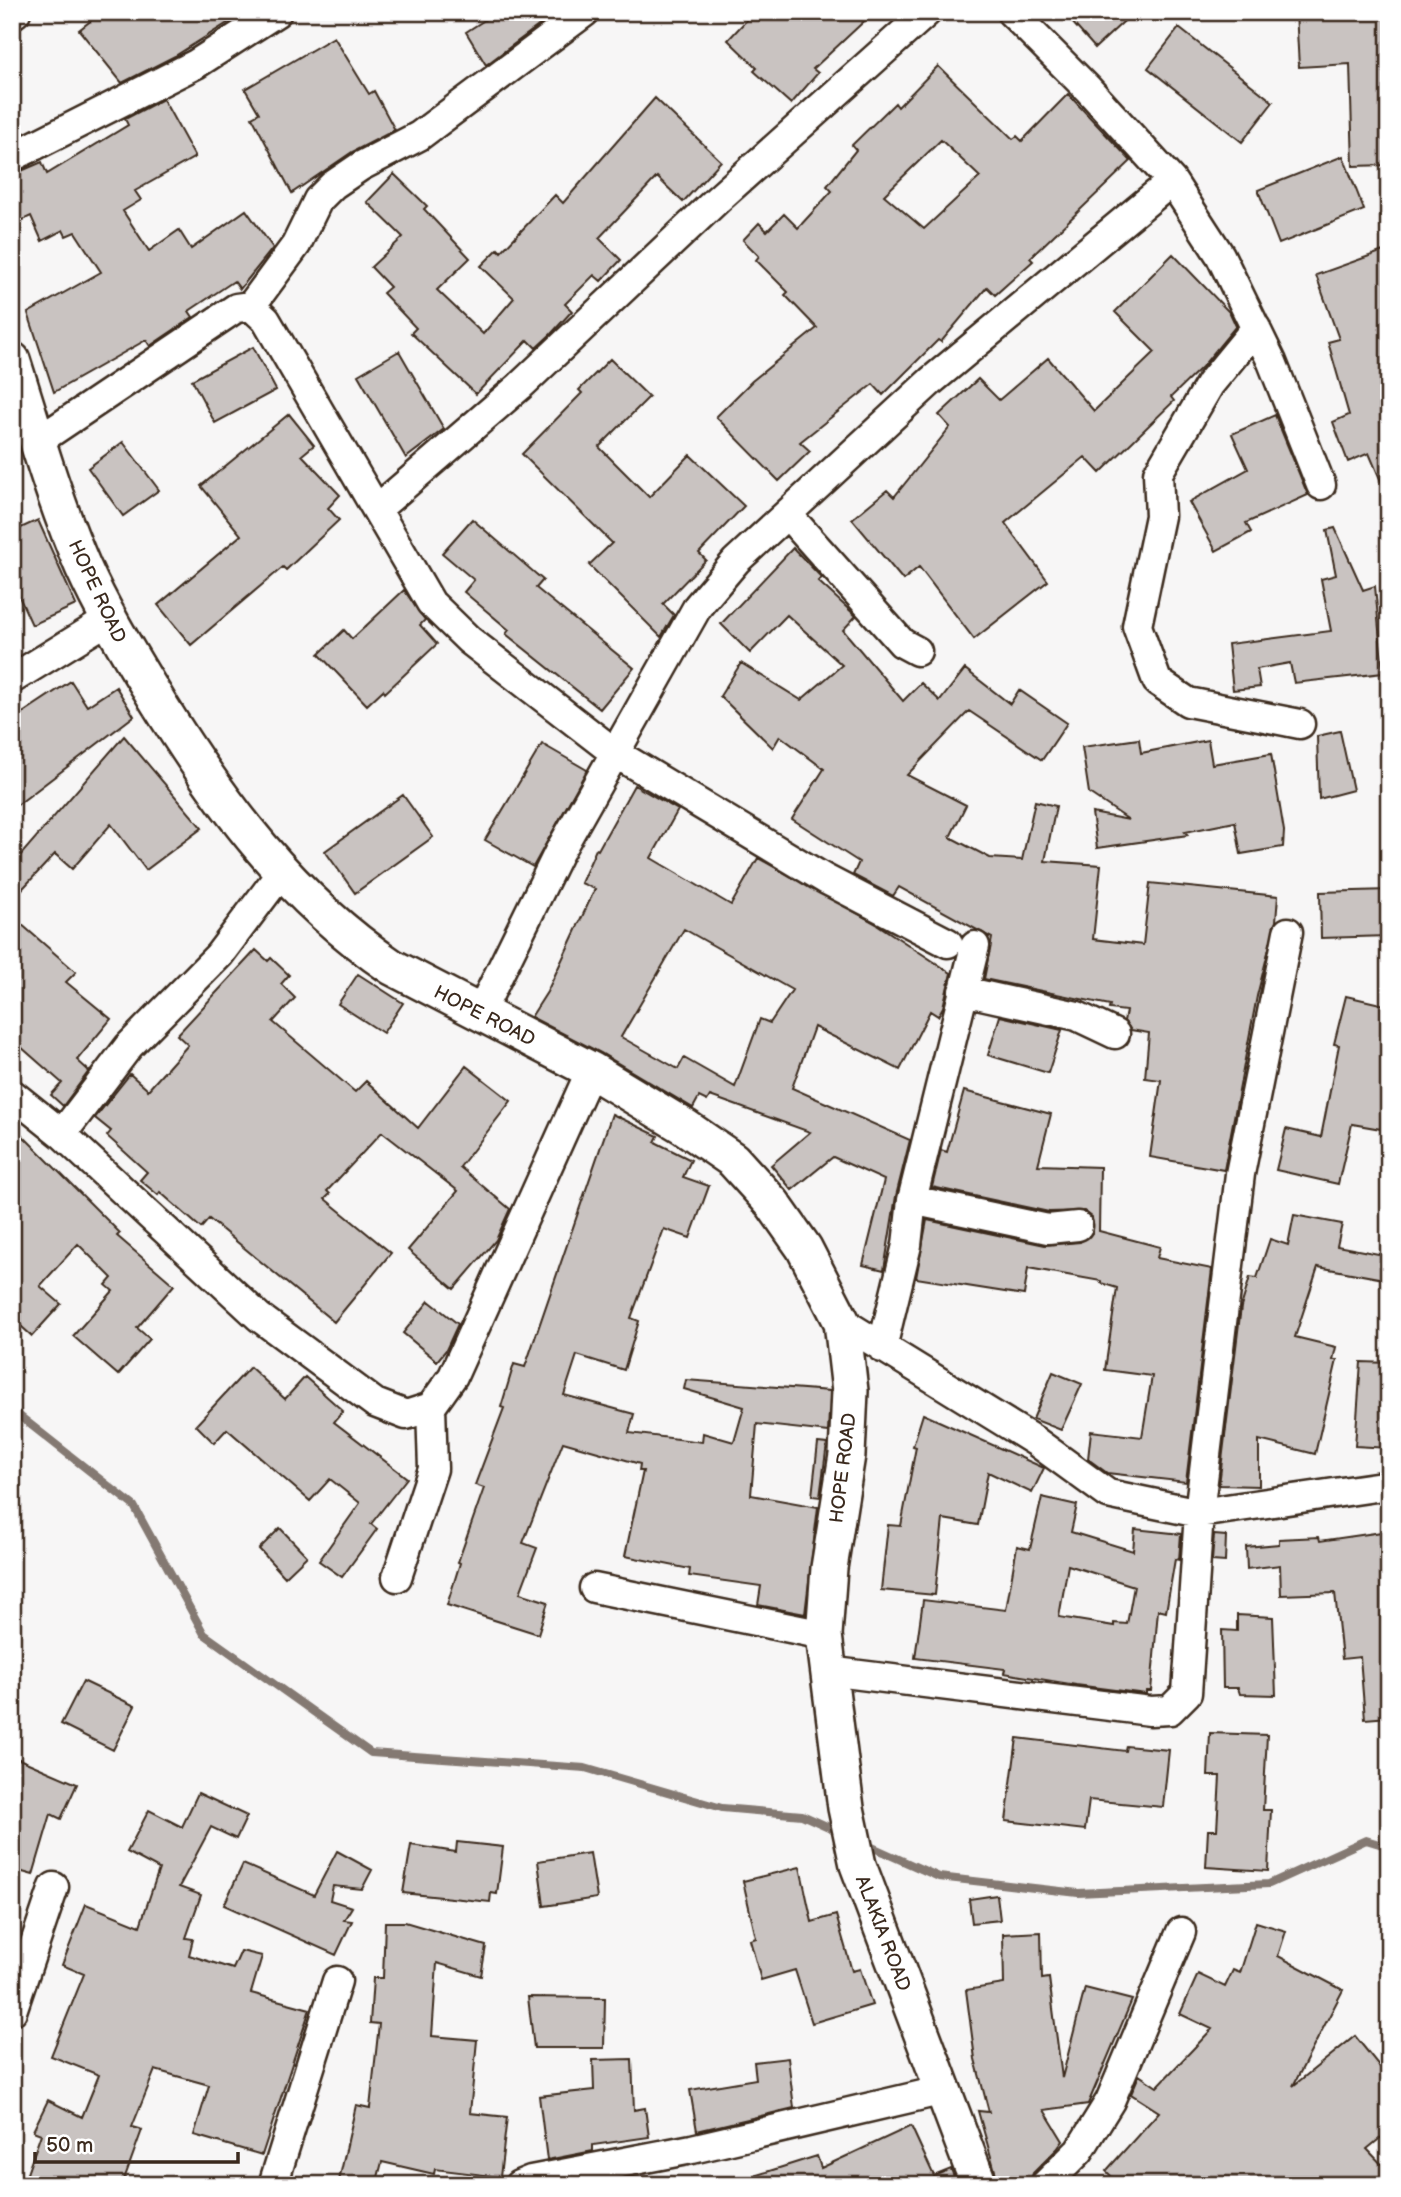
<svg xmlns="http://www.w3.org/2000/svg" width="1401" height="2197" viewBox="0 0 1401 2197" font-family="'Balsamiq Sans',sans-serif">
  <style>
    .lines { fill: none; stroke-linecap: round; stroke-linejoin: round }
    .stream { stroke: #847972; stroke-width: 8 }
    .building { fill: #c9c3c1; stroke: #3b2a1e; stroke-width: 2; fill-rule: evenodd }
    .minor-casing { stroke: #3b2a1e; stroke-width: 33 }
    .tertiary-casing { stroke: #3b2a1e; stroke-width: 40 }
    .minor { stroke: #fff; stroke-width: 28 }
    .tertiary { stroke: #fff; stroke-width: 35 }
    .labels { text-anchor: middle; stroke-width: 6; stroke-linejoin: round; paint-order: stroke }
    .street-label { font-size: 19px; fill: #3b2a1e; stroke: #fff }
  </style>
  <rect width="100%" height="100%" fill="#f7f6f6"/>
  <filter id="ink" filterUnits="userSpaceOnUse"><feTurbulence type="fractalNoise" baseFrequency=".0143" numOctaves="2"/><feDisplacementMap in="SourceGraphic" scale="14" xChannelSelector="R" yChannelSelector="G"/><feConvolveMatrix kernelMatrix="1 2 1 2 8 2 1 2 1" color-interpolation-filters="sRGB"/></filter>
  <g filter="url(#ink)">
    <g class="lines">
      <!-- stream -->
      <path class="stream" d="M12,1410L134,1506L204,1634L371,1753L585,1768L722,1808L802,1815L842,1833
        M863,1843L939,1877L1078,1893L1269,1884L1366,1840L1389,1847"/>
    </g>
    <!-- building -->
    <path class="building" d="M102,12H245L175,56L122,83L79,30Z
      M497,12H557L486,65L466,32Z
      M754,12H874L813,69L818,73L791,104L754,71L757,68L728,40Z
      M1063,12H1134L1095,48Z
      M1296,12H1389V165L1353,166L1350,64L1299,67Z
      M1179,28L1273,102L1242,142L1148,68Z
      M334,37L369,94L374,91L395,130L352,152L292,193L252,117L259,113L245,89Z
      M938,66L1013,139L1017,136L1022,141L1068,94L1131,161L1030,258L1033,261L995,295L987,287L941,342L938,340L883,395L873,384L800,442L810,451L779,481L716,417L752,381L817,328L785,295L788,292L756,260L759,256L743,240L759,223L767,231L784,214L798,228L832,191L827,186L856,150L852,145L895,103L898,107ZM941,140L980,177L924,229L884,195Z
      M655,98L721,161L683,202L657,177L599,238L621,260L601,281L594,275L565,304L572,311L551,334L536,348L528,340L476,394L411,333L416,328L383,293L390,287L371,267L403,237L367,202L394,174L427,206L424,209L470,258L437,290L483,334L514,298L481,266L498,249L501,252L555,195L563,203Z
      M163,99L195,157L135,191L141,200L123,211L149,251L179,230L191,249L246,210L273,248L240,289L234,281L189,311L193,317L150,346L146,340L54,392L28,313L101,272L75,232L66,236L63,230L42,241L31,216L12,225V175L42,162L47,174L128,125L125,119Z
      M1343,156L1364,210L1279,244L1258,190Z
      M1389,249V500L1369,453L1348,462L1333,422L1349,415L1328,342L1339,339L1316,275Z
      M1173,254L1230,313L1236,326L1202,367L1171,397L1174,401L1100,473L1085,457L1005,523L1048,581L974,639L919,567L903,580L852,519L887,490L894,497L950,427L939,415L978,379L999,400L1048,358L1094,411L1155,352L1115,312Z
      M253,347L276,390L215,423L192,380Z
      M399,351L444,429L406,458L358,375Z
      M610,359L649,397L599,447L649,497L690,455L744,506L699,553L706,560L663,604L674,615L661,637L589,565L612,543L522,454L582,393L579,390Z
      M289,414L314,445L302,455L340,495L328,508L339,520L286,570L283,567L191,645L158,605L241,535L201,486Z
      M1275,415L1308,495L1246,523L1251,532L1216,551L1189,502L1248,469L1232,434Z
      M123,442L159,490L123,516L88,468Z
      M472,519L543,580L536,588L634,668L600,709L506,634L509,630L464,592L474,580L442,553Z
      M38,520L76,605L32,625L12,581V532Z
      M1335,528L1363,590L1375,586L1383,673L1294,683L1290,663L1257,669L1260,687L1233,690L1228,644L1331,631L1321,579L1336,575L1327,530Z
      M793,548L822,578L818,581L856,616L843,630L903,701L921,683L940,701L965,669L1010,704L1019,690L1067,723L1042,760L969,711L907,775L966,805L950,837L990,858L1022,860L1035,801L1056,806L1045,861L1101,865L1093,939L1143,945L1150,883L1278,896L1276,921L1257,996L1224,1170L1150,1157L1161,1080L1145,1078L1149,1033L1131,1030L1124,1021L1126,1011L1109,1009L1110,1005L984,979L992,938L899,887L893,896L853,875L859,862L792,819L824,769L780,736L773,748L720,696L741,663L801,700L842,665L787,615L750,653L721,624Z
      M404,590L425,620L420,625L437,644L385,693L383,690L367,705L319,654L344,630L352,639Z
      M71,681L87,706L116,687L134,716L12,809V720Z
      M1340,731L1353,790L1319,799L1317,736Z
      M124,736L202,828L146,870L111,824L72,869L55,854L12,900V865Z
      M1139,739L1141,753L1208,740L1212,764L1271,754L1284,831L1283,847L1241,854L1235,822L1185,832L1188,835L1097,848L1092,813L1129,820L1089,793L1082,747Z
      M542,744L587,770L533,867L485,840Z
      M634,785L678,810L651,858L731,905L758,858L878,925L951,973L943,1007L938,1016L930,1011L900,1070L814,1027L792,1088L910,1140L896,1196L884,1270L863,1265L884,1180L833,1157L792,1190L771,1165L810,1132L710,1096L707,1101L699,1097L693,1108L601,1053L531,1017L547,992L595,889L581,883L596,849L598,850ZM684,929L792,990L770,1023L760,1019L735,1087L684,1058L678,1069L621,1037Z
      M403,795L433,837L355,893L325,851Z
      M1389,890V936L1321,938L1320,892Z
      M12,916L76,972L66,982L111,1019L77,1060L89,1071L63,1106L51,1095L62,1083L12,1039Z
      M256,950L268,961L271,958L289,975L281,984L295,998L273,1022L355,1092L366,1081L418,1128L466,1066L511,1101L460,1167L510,1209L496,1240L454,1289L408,1250L458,1191L382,1132L327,1191L330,1194L325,1199L391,1253L334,1322L209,1219L201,1228L160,1192L158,1195L140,1180L147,1172L107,1136L111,1131L95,1118L130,1074L148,1090L188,1045L177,1035Z
      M358,974L403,1003L383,1033L338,1004Z
      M1346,996L1389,1006V1118L1387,1130L1352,1124L1338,1184L1276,1170L1286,1129L1321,1137L1339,1045L1334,1044Z
      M1000,1016L1062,1030L1048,1073L988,1055Z
      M964,1091L1051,1114L1038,1165L1100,1167L1099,1231L1160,1247L1157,1258L1212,1269L1186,1482L1107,1473L1088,1459L1091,1431L1142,1437L1152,1376L1105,1370L1117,1288L1101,1283V1281L1028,1268L1024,1295L916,1278L927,1220L1045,1245L1080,1242L1093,1232L1092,1217L1084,1211L1049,1212L932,1187L941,1150L947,1152Z
      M612,1114L658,1136L655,1142L691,1160L683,1177L709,1186L690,1238L664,1229L631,1318L639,1321L624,1370L577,1355L564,1395L634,1414L629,1433L702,1442L703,1433L734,1442L744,1407L684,1389L686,1380L830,1391L828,1432L757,1424L751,1495L818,1507L805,1614L758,1605L761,1586L689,1576L690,1569L625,1556L643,1471H639L640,1464L563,1442L523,1543L537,1548L520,1593L548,1602L538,1634L447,1605L460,1563L458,1562L484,1488L475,1485L504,1408L501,1407L514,1364L525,1367Z
      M12,1125L120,1233L117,1236L174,1285L137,1328L150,1339L118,1375L73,1336L113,1291L106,1285L112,1278L78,1244L40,1286L61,1304L32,1336L12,1318Z
      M1294,1215L1342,1224L1337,1246L1389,1256L1384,1279L1318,1267L1295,1337L1336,1347L1333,1360H1337L1315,1454L1259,1440V1486L1219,1485L1241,1307L1250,1277L1257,1278L1270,1239L1288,1245Z
      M429,1301L458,1324L446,1350L437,1361L403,1333Z
      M1361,1362L1389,1363V1448L1355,1446Z
      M250,1367L285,1399L305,1377L343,1411L334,1422L407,1478L371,1524L377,1529L342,1577L319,1561L360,1503L330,1479L310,1501L227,1429L214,1443L196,1425Z
      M1053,1372L1082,1384L1061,1430L1033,1419Z
      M923,1414L1044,1468L1032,1493L988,1472L978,1525L943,1519L935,1595L881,1590L888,1525L901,1526L916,1447L913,1446Z
      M818,1443L827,1444L820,1497L812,1496Z
      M1042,1497L1077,1505L1071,1532L1133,1551L1135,1529L1181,1534L1179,1560L1175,1559L1166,1612L1158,1610L1151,1691H1146V1694L1076,1685L1004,1673L1005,1669L915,1658L923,1600L1006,1610L1017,1546L1030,1549ZM1068,1565L1134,1586L1127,1624L1114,1623V1626L1059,1617Z
      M280,1528L307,1556L285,1577L259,1549Z
      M1389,1531V1717L1365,1719L1360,1657L1342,1659L1335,1593L1281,1595L1280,1565L1247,1569L1246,1547L1279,1544V1539L1319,1537L1320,1541Z
      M1214,1535L1226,1536L1225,1562L1212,1561Z
      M1237,1615L1273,1617L1276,1695L1240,1694L1238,1688H1223L1222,1630L1237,1631Z
      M83,1681L135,1706L113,1750L61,1724Z
      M1210,1733L1267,1735L1263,1810H1271L1268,1871L1206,1867L1208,1830H1217L1220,1776H1208Z
      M1017,1738L1125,1751L1126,1746L1169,1750L1163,1807L1089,1800L1085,1830L1006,1821Z
      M12,1756L77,1784L61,1819L51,1814L33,1875L12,1869Z
      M198,1793L247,1816L236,1839L211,1827L179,1887L201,1895L186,1938L193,1939L189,1955L233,1969L241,1951L262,1956L251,1993L310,2009L262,2155L194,2135L209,2085L155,2070L132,2127L142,2130L122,2185H23L41,2134L33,2131L48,2100L82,2117L99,2075L51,2056L84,1974L62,1965L86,1904L140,1926L159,1869L127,1852L149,1810L182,1827Z
      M457,1842L503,1847L497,1894L491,1893L490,1902L403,1893L411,1845L456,1852Z
      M337,1851L372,1870L362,1889L333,1886L330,1900L352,1907L344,1920L352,1921L336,1955L224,1905L243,1864L314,1895Z
      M590,1853L597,1898L544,1906L538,1861Z
      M800,1867L812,1922L836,1915L852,1971L860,1969L872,2005L812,2023L795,1970L761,1980L750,1940L756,1938L743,1881Z
      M997,1895L1000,1920L972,1923L969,1899Z
      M385,1922H405L486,1946L481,1976L437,1963L432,2036L477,2040L470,2113L507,2117L500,2177L435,2169L434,2174L382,2162L376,2185H338L356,2105L370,2108L379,2024L370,2023L373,1978H383Z
      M1256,1922L1286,1931L1278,1956L1343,1990L1293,2086L1355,2036L1389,2078V2131L1367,2149L1389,2172V2177L1381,2185H1120L1106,2171L1159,2112L1131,2094L1139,2075L1157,2087L1212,2029L1180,2014L1198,1974L1225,1987L1233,1970L1240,1973Z
      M1041,1932L1042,1979L1049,1978L1062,2078L1085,1988L1132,2000L1088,2104L1044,2110L1063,2141L1057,2149L1033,2173L1029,2185H999L978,2111L989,2112L975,2059L966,1990L1004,1984L1003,1934Z
      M528,1997L605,1998L604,2048H534Z
      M788,2058L794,2108L697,2131L690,2090L756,2079L754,2062Z
      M632,2059L634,2110L645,2108L649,2137L593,2145V2151L547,2160L539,2096L594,2090L593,2060Z
      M911,2126L934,2176L951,2169L957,2185H741V2180L817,2156L821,2168Z"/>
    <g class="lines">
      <!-- minor casing -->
      <g class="minor-casing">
        <path id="minor" d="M1011,12L1088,89L1172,181L1220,255L1272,362L1321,485
          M12,15L16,12
          M12,157L196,64L277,12
          M251,306L296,245L318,200L333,185L361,166L419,136L585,12
          M1256,328L1210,384L1158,473L1160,516L1137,626L1157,681L1188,702L1300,724
          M38,441L236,308L251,306L266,320L431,603L469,640L615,753L825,879L948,943
          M377,509L520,386L717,200L927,12
          M787,514L902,643L917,651
          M12,679L108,620
          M963,991L1077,1016L1115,1034
          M480,1013L558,854L698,606L736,561L931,381L1172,181
          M12,1094L62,1134L259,1317L375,1403L406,1415L431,1407L453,1376L591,1070
          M62,1134L129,1046L219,955L281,873
          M912,1200L1048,1229L1078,1226
          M842,1322L1035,1441L1108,1494L1199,1513L1389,1485
          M882,1348L907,1245L912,1200L975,946
          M397,1577L433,1469L431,1407
          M594,1588L824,1635
          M828,1671L1150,1711L1170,1710L1187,1693L1199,1513L1240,1174L1288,932
          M12,2011L54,1887
          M273,2185L337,1981
          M519,2185L531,2180L692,2149L944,2090
          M1045,2185L1079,2151L1110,2101L1181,1932"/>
      </g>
      <!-- tertiary casing -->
      <g class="tertiary-casing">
        <path id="tertiary" d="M12,360C34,429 54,500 83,567C104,614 131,657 158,702C221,804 291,899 392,967L591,1070L685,1127L733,1160L773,1204L804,1248L842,1322L850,1391L847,1455L829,1568L824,1635L846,1808L858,1865L979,2185"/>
      </g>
      <!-- minor -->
      <use href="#minor" class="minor"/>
      <!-- tertiary -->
      <use href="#tertiary" class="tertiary"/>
    </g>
  </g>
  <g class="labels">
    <!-- street labels -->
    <g class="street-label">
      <text transform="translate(98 591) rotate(65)" y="7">HOPE ROAD</text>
      <text transform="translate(485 1015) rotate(27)" y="7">HOPE ROAD</text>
      <text transform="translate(842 1468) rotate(-83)" y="7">HOPE ROAD</text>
      <text transform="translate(884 1933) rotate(69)" y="7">ALAKIA ROAD</text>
    </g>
  </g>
  <!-- margin -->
  <rect width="1401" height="2197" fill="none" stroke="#fff" stroke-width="42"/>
  <rect x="21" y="21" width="1359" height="2155" fill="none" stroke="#3b2a1e" stroke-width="2.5" filter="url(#ink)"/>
  <!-- scale -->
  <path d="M35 2152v10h203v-10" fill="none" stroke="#3b2a1e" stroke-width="3.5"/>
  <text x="46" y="2152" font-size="21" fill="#3b2a1e" stroke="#ffffff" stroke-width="5" paint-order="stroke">50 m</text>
</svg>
